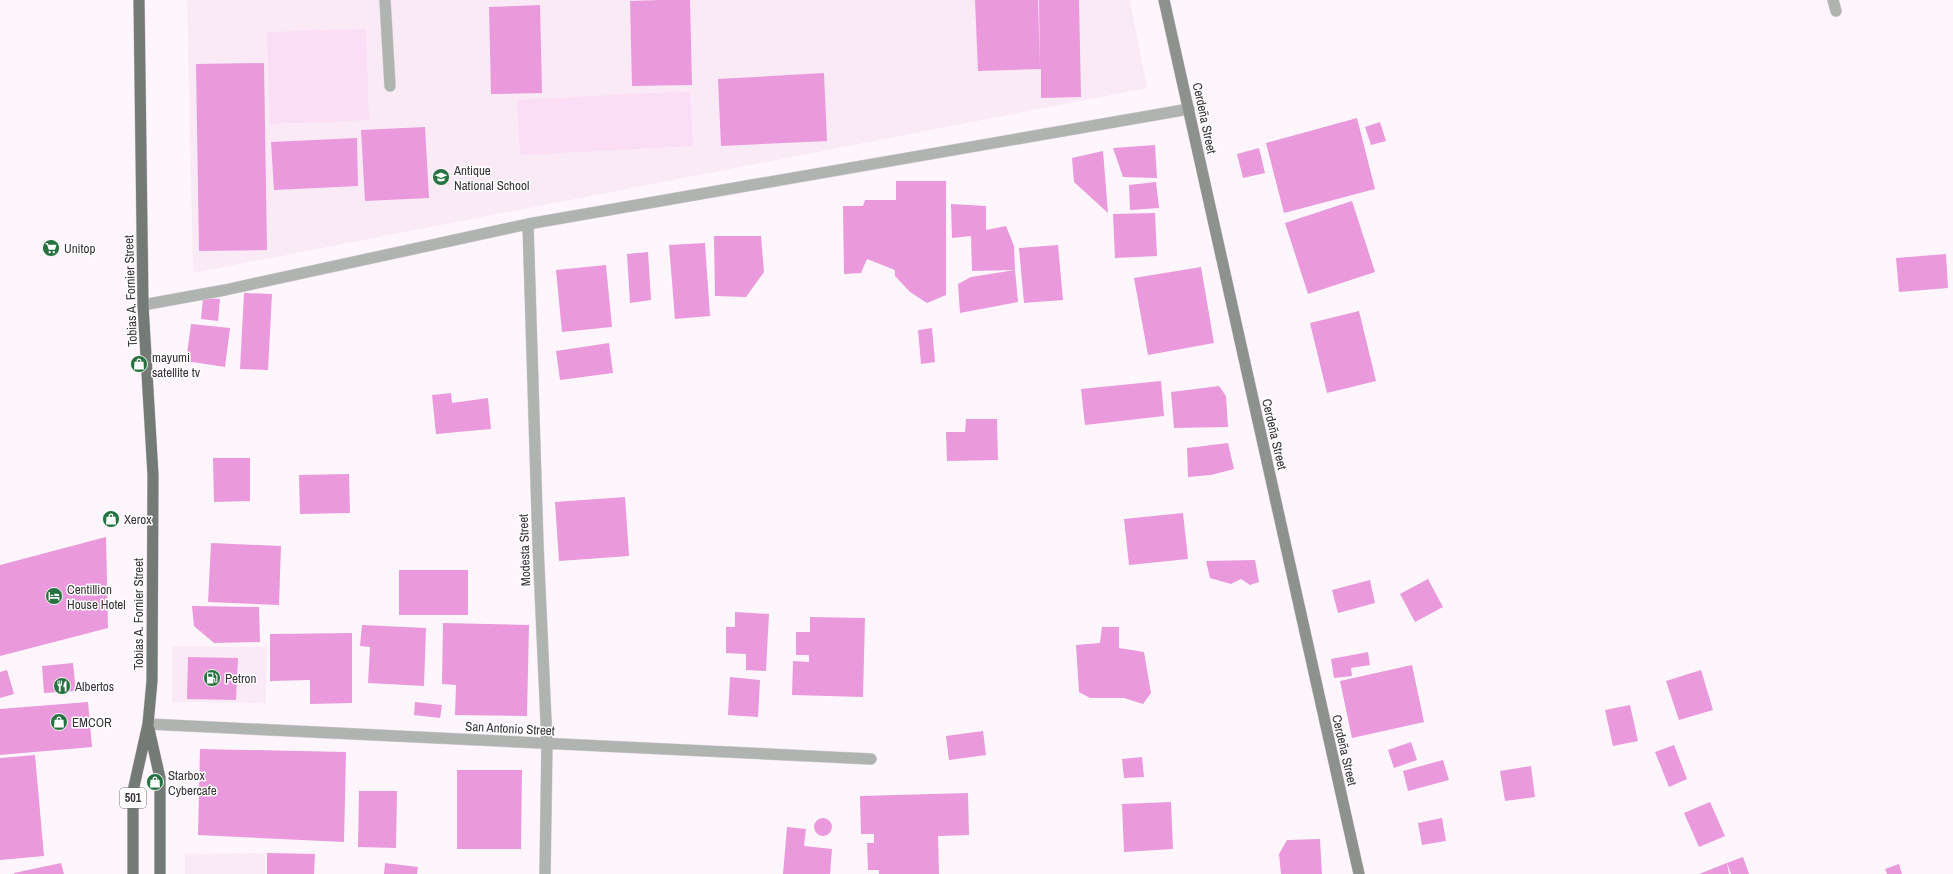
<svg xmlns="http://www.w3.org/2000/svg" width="1953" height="874" viewBox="0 0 1953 874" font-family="'Archivo Narrow',sans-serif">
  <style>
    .built { fill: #faeaf6 }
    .green { fill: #fbddf5 }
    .building { fill: #e999dc }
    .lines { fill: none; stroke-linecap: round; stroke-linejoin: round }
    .service-casing { stroke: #dbd3d9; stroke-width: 12 }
    .minor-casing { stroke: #dbd3d9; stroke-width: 12 }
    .secondary-casing { stroke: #dbd3d9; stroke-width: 12 }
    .primary-casing { stroke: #dbd3d9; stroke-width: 12 }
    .service { stroke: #b0b4b1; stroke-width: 11 }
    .minor { stroke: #b0b4b1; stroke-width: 11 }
    .secondary { stroke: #8d928e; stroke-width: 11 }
    .primary { stroke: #747a75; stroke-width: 11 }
    .labels { text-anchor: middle; stroke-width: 3; stroke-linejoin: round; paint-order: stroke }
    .shield { fill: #fff; stroke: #737072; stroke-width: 1 }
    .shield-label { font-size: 12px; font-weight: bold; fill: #373336 }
    .street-label { font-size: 13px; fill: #373336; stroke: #fff }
    .poi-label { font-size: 13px; fill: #373336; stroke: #fff; text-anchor: start }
  </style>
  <rect width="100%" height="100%" fill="#fff6fd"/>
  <!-- built -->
  <path class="built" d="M187,0H1130L1147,88L193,273Z
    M172,646L267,647L266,703L172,702Z
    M265,853V874H185V854Z"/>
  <!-- green -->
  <path class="green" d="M366,29L369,120L270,124L267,32Z
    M690,91L693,146L520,155L517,100Z"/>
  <!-- building -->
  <path class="building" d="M661,0H690L692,85L632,86L630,1Z
    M975,0H1038L1040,67L1039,0H1079L1081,97L1041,98V69L978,71Z
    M540,5L542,93L491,94L489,7Z
    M264,63L267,250L199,251L196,64Z
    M824,73L827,141L721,146L718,79Z
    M1357,118L1375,189L1284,213L1266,143Z
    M1380,122L1386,141L1371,145L1365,127Z
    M425,127L429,198L365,201L361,130Z
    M357,138L358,186L274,190L271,142Z
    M1155,145L1157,178L1123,177L1113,148Z
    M1259,148L1265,173L1243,178L1237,154Z
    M1103,151L1108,213L1074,182L1072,158Z
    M896,181H946V295L927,303L910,292L895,276V270L867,259L861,273L844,274L843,206H863L865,200H896Z
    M1156,182L1159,208L1130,210L1129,185Z
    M1352,201L1375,272L1308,294L1285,223Z
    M951,204L986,206V230L1006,226L1014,246L1015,270L972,271L971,236L952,238Z
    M1155,213L1157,256L1115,258L1113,214Z
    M714,236H761L764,272L746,297L715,296Z
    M705,243L710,316L675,319L669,245Z
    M1058,245L1063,300L1024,303L1019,248Z
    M648,252L651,300L630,303L627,254Z
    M1946,254L1948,288L1899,292L1896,258Z
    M606,265L612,327L562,332L556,270Z
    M1201,267L1214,343L1148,355L1134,278Z
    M1015,270L1018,302L960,313L958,284L971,277Z
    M244,293L272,294L268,370L240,369Z
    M203,298L220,299L218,321L201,319Z
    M1359,311L1376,381L1327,393L1310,323Z
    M191,324L230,328L225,367L186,361Z
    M932,328L935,362L921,364L918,330Z
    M609,343L613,373L560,380L556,351Z
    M1161,381L1164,416L1085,425L1081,389Z
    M1219,386L1226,396L1228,427L1174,428L1171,392Z
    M451,393L452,403L488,398L491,429L436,434L432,395Z
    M966,419H997L998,460L947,461L946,432H965Z
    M1228,443L1234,469L1211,475L1188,477L1187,448Z
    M213,458H250V501L214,502Z
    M349,474L350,513L300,514L299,475Z
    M625,497L629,556L559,561L555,502Z
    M1183,513L1188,559L1129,565L1124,519Z
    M106,537L108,628L0,656V565Z
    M211,543L281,546L279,605L208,602Z
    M1255,560L1259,582L1250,585L1241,579L1231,584L1210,578L1206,561Z
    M399,570H468V615H399Z
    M1428,579L1443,607L1415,622L1400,594Z
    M1370,580L1375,603L1338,613L1332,590Z
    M192,606L259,607L260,642L214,643L194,626Z
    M735,612L769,614L766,671L746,670V654L726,653V627H735Z
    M810,617L865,618L863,697L792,695L793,661L809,662V655H796V632H810Z
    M443,623L529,625L527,716L455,715L456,685L442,684Z
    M362,625L426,628L424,686L368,683L370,647L360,646Z
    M1102,627H1119V648L1144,652L1151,693L1143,704L1124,698H1090L1079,692L1076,645L1100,643Z
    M352,633V703L310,704V680L270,681V634Z
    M1368,652L1370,665L1351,668L1352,676L1334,678L1331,659Z
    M188,657L238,658L236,700L187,699Z
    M73,663L76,691L44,693L42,666Z
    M1412,665L1424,722L1352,738L1340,681Z
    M7,670L14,694L0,698V672Z
    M1701,670L1713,710L1679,720L1666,681Z
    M730,677L760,680L758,717L728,715Z
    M88,702L92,747L0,755V709Z
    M415,702L442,705L440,718L414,715Z
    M1630,705L1638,741L1613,746L1605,710Z
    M983,731L986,755L949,760L946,736Z
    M1411,742L1417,760L1394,768L1388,750Z
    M1674,745L1687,779L1669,787L1655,752Z
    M200,749L346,752L344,842L198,835Z
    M35,755L44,856L0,860V758Z
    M1142,757L1144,777L1124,778L1122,759Z
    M1443,760L1449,780L1408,791L1403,771Z
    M1531,766L1535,797L1505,801L1500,771Z
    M457,770H522L521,849H457Z
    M359,791H397L396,848L358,847Z
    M968,793L969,835L938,836L939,874H879V870H868L867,843H874V834H861L860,796Z
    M1171,802L1173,849L1124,852L1122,804Z
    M1710,802L1725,836L1699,847L1684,813Z
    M814 827a9 9 0 1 1 18 0a9 9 0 1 1-18 0Z
    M1442,818L1446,841L1422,845L1418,823Z
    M787,827L806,829L804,846L832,849L830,874H783Z
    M1320,839L1322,874H1281L1279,854L1287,840Z
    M267,853L315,854L314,874H267Z
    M1743,857L1749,874H1731L1727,863Z
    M61,863L64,874H14V873Z
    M385,863L418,867L417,874H384Z
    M1727,863L1729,874H1699Z
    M1899,864L1902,874H1887L1885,869Z"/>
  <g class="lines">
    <!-- service casing -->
    <g class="service-casing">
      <path id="service" d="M385,0L390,86"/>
    </g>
    <!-- minor casing -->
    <g class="minor-casing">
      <path id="minor" d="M1833,0L1836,11
        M528,224L538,545L547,743L545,874
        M143,305L225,290L528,224L1189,109
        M148,724L871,759"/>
    </g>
    <!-- secondary casing -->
    <g class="secondary-casing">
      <path id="secondary" d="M1164,0L1359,874"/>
    </g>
    <!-- primary casing -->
    <g class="primary-casing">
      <path id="primary" d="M149,729L160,778V874
        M133,874V791L148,724L152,681L153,475L143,305L139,0"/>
    </g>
    <!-- service -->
    <use href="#service" class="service"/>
    <!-- minor -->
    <use href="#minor" class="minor"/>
    <!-- secondary -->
    <use href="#secondary" class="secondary"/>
    <!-- primary -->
    <use href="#primary" class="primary"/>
  </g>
  <!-- icons -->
  <defs>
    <g id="school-disc" transform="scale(0.9)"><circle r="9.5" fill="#277241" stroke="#fff"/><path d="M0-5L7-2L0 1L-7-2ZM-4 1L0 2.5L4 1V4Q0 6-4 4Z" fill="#fff"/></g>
    <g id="supermarket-disc" transform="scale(0.9)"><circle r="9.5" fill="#277241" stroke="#fff"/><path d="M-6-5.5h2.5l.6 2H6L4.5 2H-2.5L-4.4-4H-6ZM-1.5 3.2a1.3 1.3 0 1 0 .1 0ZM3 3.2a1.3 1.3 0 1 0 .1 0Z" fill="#fff"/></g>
    <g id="shop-disc" transform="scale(0.9)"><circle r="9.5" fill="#277241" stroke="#fff"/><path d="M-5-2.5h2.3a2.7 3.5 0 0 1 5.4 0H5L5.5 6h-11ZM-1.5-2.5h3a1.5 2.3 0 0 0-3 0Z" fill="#fff"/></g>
    <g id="hotel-disc" transform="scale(0.9)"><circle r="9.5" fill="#277241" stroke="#fff"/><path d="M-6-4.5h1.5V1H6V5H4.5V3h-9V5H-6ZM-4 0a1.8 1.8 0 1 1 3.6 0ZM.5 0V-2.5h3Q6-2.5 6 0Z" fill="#fff"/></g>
    <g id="fuel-disc" transform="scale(0.9)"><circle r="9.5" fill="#277241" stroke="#fff"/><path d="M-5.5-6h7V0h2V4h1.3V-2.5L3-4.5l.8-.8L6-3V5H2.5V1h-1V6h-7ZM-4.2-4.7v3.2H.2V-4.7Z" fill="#fff"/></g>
    <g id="restaurant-disc" transform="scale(0.9)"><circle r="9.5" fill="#277241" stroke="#fff"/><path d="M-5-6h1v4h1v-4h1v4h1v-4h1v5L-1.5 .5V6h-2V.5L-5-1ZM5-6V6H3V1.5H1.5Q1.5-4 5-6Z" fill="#fff"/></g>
  </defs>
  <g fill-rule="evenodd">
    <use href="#school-disc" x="441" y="177"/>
    <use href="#supermarket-disc" x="51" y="248"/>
    <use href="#shop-disc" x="139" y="364"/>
    <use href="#shop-disc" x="111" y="519"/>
    <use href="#hotel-disc" x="54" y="596"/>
    <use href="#fuel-disc" x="212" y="678"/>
    <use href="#restaurant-disc" x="62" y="686"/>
    <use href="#shop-disc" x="59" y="722"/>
    <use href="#shop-disc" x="155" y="782"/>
  </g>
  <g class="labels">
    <!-- shield labels -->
    <rect class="shield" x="120" y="788" width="26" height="20" rx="3"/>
    <g class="shield-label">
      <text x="133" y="802">501</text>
    </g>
    <!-- street labels -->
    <g class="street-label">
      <text transform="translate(1205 118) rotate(78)" y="5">Cerdeña Street</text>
      <text transform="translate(130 291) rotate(-92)" y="5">Tobias A. Fornier Street</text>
      <text transform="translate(1275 434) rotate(77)" y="5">Cerdeña Street</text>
      <text transform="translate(524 550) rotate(-92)" y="5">Modesta Street</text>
      <text transform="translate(138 614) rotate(-90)" y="5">Tobias A. Fornier Street</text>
      <text transform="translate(510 728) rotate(3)" y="5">San Antonio Street</text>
      <text transform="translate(1345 750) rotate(77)" y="5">Cerdeña Street</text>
    </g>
    <!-- poi labels -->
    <g class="poi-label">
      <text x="454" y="175">Antique<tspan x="454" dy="15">National School</tspan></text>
      <text x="64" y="253">Unitop</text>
      <text x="152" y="362">mayumi<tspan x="152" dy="15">satellite tv</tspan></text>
      <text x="124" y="524">Xerox</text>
      <text x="67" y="594">Centillion<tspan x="67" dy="15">House Hotel</tspan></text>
      <text x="225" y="683">Petron</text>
      <text x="75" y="691">Albertos</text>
      <text x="72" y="727">EMCOR</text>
      <text x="168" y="780">Starbox<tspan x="168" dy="15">Cybercafe</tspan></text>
    </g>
  </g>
</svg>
